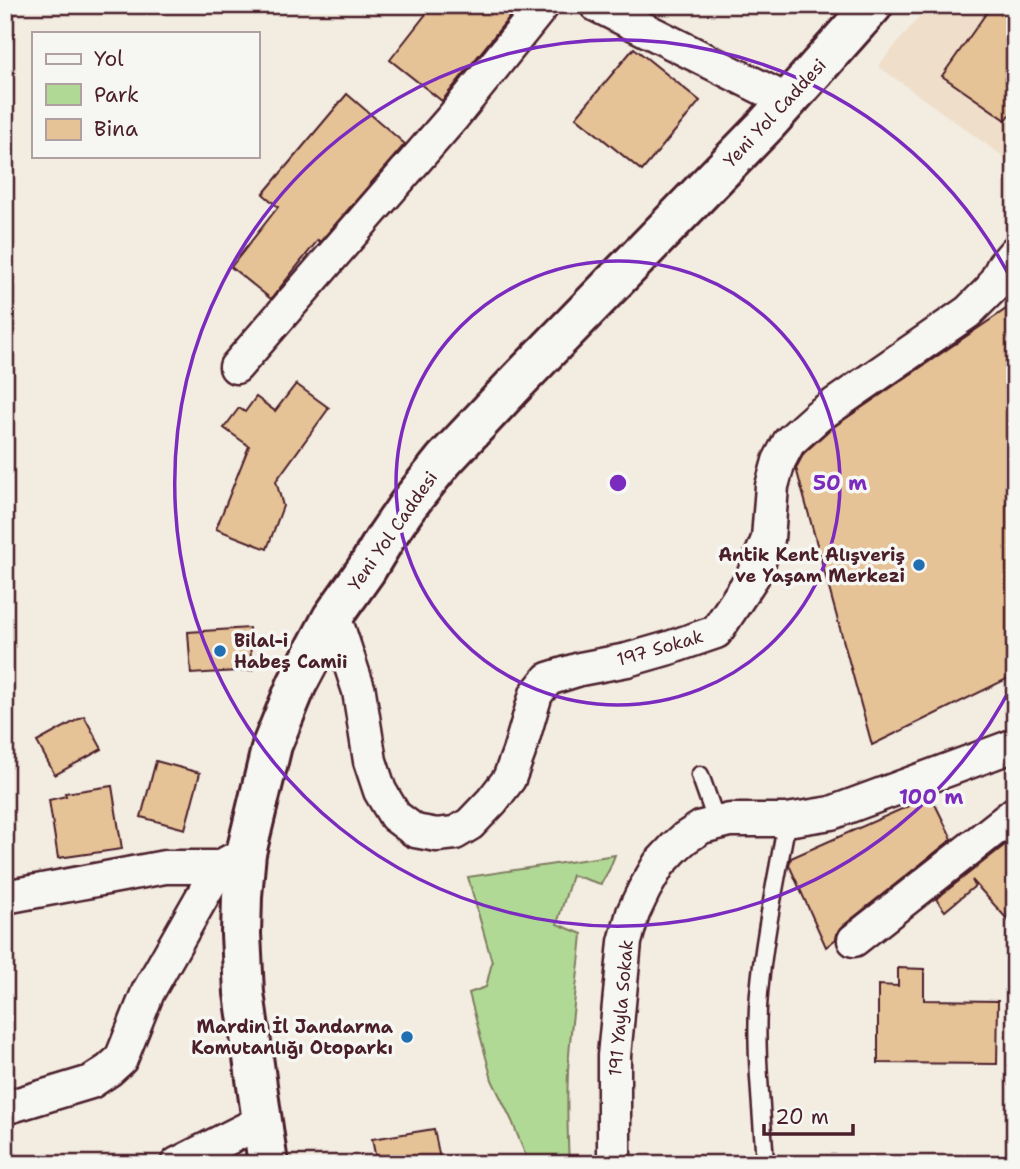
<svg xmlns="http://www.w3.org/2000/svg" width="1020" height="1169" viewBox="0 0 1020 1169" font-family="'Shantell Sans',sans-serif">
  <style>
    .built { fill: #efdfca }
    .green { fill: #b1d996; stroke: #7e7c60; stroke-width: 2 }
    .building { fill: #e6c297; stroke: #4a1f2b; stroke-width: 2 }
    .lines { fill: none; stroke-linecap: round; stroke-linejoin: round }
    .lane-casing { stroke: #4a1f2b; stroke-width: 21 }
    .street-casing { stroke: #4a1f2b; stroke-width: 37 }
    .secondary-casing { stroke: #4a1f2b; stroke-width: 44 }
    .lane { stroke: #f6f6f2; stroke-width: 16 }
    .street { stroke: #f6f6f2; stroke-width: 32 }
    .secondary { stroke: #f6f6f2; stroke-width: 38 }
    .ring { fill: none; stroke: #7b2cbf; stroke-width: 3.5 }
    .poi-dot { fill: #1f6fb2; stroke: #f6f6f2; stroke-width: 2.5 }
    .labels { text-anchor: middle; stroke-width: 7; stroke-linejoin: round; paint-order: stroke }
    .street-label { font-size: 18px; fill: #4a1f2b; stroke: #f6f6f2 }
    .poi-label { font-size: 18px; font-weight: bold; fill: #4a1f2b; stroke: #f6f6f2; text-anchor: end }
    .centre { fill: #7b2cbf; stroke: #f6f6f2; stroke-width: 3.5 }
    .ring-label { font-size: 21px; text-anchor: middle; font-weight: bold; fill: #7b2cbf; stroke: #f6f6f2; stroke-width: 7; stroke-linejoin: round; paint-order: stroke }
  </style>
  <rect width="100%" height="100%" fill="#f3ece0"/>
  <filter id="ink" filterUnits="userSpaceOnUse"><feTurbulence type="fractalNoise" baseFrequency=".0143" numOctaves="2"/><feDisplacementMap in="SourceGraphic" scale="14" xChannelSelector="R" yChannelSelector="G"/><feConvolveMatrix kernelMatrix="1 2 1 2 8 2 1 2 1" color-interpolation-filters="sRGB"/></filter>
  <g filter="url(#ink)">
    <!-- built -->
    <path class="built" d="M929,5H1015V165L878,66Z"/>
    <!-- green -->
    <path class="green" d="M615,855L609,870L601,884L572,875L557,924L582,934C579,970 573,1006 570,1043C566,1083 567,1124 569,1164H529L512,1121L492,1080L469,993L486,987L492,962L468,877Z"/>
    <!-- building -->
    <path class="building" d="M433,5H519L442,101L390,60Z
      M992,5H1015V107L1006,120L942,76Z
      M634,48L700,101L642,171L576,117Z
      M347,94L405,144L320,242L318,240L271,299L231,267L278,207L263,194Z
      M1015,303V675L872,745L796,468L804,453L829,430Z
      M296,384L329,408L276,481L283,506L267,549L216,529L249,446L224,428L239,408L245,412L256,397L275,411Z
      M249,628L252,670L191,674L188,632Z
      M84,716L102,749L55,775L37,742Z
      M156,761L200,773L185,829L141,817Z
      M112,786L122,849L58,858L49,800L66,796L65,793Z
      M931,796L952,839L843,926L837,933L836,939L826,947L789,865L791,858Z
      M1015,837V928L972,880L975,886L945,911L936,899Z
      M898,968L924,969V1000L998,1001L997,1064L878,1063V985L898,986Z
      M434,1129L441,1164H377L372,1139Z"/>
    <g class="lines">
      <!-- lane casing -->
      <g class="lane-casing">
        <path id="lane" d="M700,775L717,823
          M765,1164C762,1109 754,1047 759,993C764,935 777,877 787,820"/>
      </g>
      <!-- street casing -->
      <g class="street-casing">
        <path id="street" d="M596,5L788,101
          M236,367L453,117L543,5
          M339,630L359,691L370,761L380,791L395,816L415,831L437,835L455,833L470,824L492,801L509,779L519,752L536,694L548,679L580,669L627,660L669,648L716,632L753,576L768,539L772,486L779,461L789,442L818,416L968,312L992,288L1003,266L1015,252
          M5,897L165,867H219L234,859
          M854,940L1015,813
          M5,1108L91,1082L109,1070L121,1059L148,992L219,867
          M177,1164L262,1121
          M614,1164V1056L625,942L633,913L644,890L659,864L676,846L685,838L702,827L730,820H787L831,813L1015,745"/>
      </g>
      <!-- secondary casing -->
      <g class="secondary-casing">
        <path id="secondary" d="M268,1164L244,993L241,934L242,896L246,853L272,745L297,684L332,618L366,570L386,537L408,505L444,460L518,381L766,125L873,5"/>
      </g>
      <!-- lane -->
      <use href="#lane" class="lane"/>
      <!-- street -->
      <use href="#street" class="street"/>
      <!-- secondary -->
      <use href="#secondary" class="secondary"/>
    </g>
  </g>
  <!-- distance rings -->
  <g class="ring">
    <circle cx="618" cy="483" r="222"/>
    <path d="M1014 681A443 443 0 1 1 1014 285"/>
  </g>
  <!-- markers -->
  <g class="poi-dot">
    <circle cx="919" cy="565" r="7"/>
    <circle cx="220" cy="651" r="7"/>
    <circle cx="407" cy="1037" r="7"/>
  </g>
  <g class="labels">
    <!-- street labels -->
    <g class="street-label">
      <text transform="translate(775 113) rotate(-47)" y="6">Yeni Yol Caddesi</text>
      <text transform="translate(393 531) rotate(-55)" y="6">Yeni Yol Caddesi</text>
      <text transform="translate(660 648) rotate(-16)" y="6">197 Sokak</text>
      <text transform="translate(621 1008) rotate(-85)" y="6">191 Yayla Sokak</text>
    </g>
    <!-- poi labels -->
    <g class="poi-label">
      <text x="905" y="561">Antik Kent Alışveriş<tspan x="905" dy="21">ve Yaşam Merkezi</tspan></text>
      <text x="234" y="647" text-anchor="start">Bilal-i<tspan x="234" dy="21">Habeş Camii</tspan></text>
      <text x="393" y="1033">Mardin İl Jandarma<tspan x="393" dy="21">Komutanlığı Otoparkı</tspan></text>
    </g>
  </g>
  <circle cx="618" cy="483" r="10" class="centre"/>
  <g class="ring-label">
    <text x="840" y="490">50 m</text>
    <text x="931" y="804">100 m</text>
  </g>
  <!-- margin -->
  <rect width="1020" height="1169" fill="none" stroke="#f6f6f2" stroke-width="28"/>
  <rect x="14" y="14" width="992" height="1141" fill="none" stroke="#4a1f2b" stroke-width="2.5" filter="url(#ink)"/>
  <!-- legend -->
  <rect x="32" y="32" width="228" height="126" fill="#f6f6f2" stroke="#b1a0a2" stroke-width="2"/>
  <rect x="46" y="54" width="35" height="10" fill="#f6f6f2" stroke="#b1a0a2" stroke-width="2"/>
  <text x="94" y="66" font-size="21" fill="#4a1f2b">Yol</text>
  <rect x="46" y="84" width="35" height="21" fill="#b1d996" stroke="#b1a0a2" stroke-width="2"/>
  <text x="94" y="102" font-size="21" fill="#4a1f2b">Park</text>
  <rect x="46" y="119" width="35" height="21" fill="#e6c297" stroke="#b1a0a2" stroke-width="2"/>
  <text x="94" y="136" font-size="21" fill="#4a1f2b">Bina</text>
  <!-- scale -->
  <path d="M764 1124v10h89v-10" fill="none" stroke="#4a1f2b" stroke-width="3.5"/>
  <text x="775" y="1124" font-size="21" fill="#4a1f2b" stroke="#f6f6f2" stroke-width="5" paint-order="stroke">20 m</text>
</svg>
